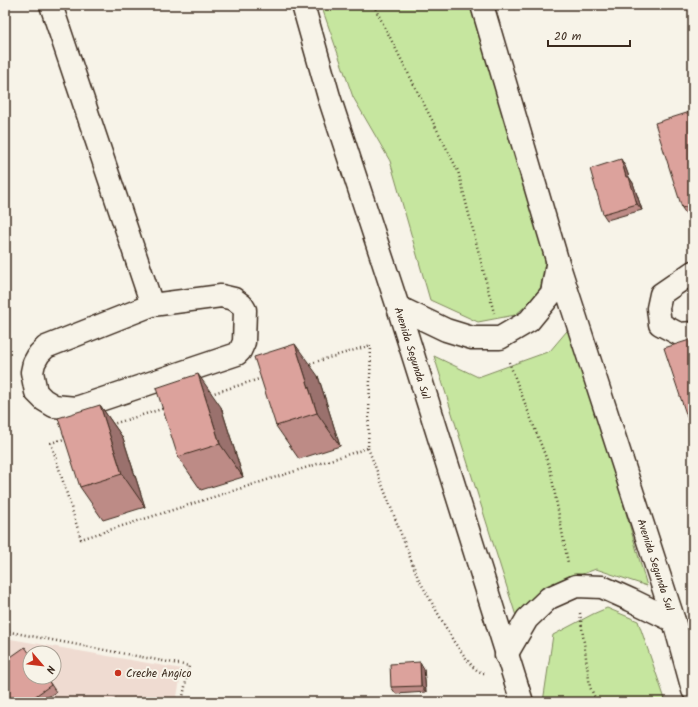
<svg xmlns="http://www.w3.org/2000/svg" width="698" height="707" viewBox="0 0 698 707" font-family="Kalam,sans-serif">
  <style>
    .built { fill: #efdbd1; fill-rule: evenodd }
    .green { fill: #c6e69f; stroke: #80885e }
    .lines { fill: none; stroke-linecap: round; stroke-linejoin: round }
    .minor-casing { stroke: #3b2a1e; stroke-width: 25 }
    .major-casing { stroke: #3b2a1e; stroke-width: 25 }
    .path { stroke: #3b2a1e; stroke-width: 2.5; stroke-dasharray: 1 3; stroke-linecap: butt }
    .minor { stroke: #f7f3e8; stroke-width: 22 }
    .major { stroke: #f7f3e8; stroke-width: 22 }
    .wall { fill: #bd8b86; stroke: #3b2a1e }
    .shaded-wall { fill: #9a716d; stroke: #3b2a1e }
    .building { fill: #dca29c; stroke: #3b2a1e }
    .poi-dot { fill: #c8321e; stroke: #f7f3e8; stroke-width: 1.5 }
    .labels { text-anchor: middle; stroke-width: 4; stroke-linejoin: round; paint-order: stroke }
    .street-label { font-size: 11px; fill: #3b2a1e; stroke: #f7f3e8 }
    .poi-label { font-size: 11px; fill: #3b2a1e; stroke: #f7f3e8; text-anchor: start }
  </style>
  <rect width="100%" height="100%" fill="#f7f3e8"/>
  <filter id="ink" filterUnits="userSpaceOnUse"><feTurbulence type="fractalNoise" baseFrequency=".025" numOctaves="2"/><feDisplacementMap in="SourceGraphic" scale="8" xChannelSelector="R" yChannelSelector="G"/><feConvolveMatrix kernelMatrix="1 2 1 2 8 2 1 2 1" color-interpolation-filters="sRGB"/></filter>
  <g filter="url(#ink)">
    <!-- built -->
    <path class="built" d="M5,638L182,669L176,702H5ZM30,653H54V677H30Z"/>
    <!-- green -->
    <path class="green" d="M321,5H470L546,257L539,295L515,315L478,322L430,300L390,161L353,97Z
      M572,325L647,586L596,569L550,586L516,616L434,356L478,377L550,351Z
      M607,608L638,621L666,702H543L553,635L593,614Z"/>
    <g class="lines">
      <!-- minor casing -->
      <g class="minor-casing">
        <path id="minor" d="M51,5L152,305
          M693,272L661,294L658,308L660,324L679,334L693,333
          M221,296L234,299L242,305L245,310L244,342L240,351L237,354L76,408L54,406L44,400L36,392L32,372L34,363L39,354L46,347L152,305Z"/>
      </g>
      <!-- major casing -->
      <g class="major-casing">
        <g id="major">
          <path id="s1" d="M303,5L329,97L398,307L522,702"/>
          <path id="s2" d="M482,5L558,263L674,621L693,690"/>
          <path d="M398,307L446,330L472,338H500L529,321L552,293L557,265"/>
          <path d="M506,655L527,619L549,598L576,586L602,587L631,600L674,621"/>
        </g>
      </g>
      <!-- path -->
      <path class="path" d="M375,5V8L458,171L494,313
        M371,345L368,448L81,539L51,443L266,377Z
        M509,362L550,468L568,563
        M368,448L418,578L454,642L472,666L478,671L483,673H486
        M580,613L590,687L597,702
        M5,631L189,666L182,702"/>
      <!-- minor -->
      <use href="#minor" class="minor"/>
      <!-- major -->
      <use href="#major" class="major"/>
    </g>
    <!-- wall -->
    <path class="wall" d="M693,111V224L682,208Z
      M625,166L629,177L633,183L642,210L607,220L603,214Z
      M693,339V426L687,417Z
      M318,376L340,446L299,459L276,426Z
      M100,405L123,438L145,507L103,520L80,487Z
      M221,407L243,477L201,490L178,457Z
      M420,662L424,669L426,692L396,694L391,687Z
      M46,677L56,692L40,702H5Z"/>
    <!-- shaded-wall -->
    <path class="shaded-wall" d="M621,159L625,166L629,177L633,183L642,210L637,204L626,177Z
      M295,344L318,376L340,446L317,413Z
      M198,374L221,407L243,477L220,444Z
      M100,405L123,438L145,507L122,474Z
      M420,662L424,669L426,692L421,686Z"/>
    <!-- building -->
    <path class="building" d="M693,111V205L682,208L655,123Z
      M621,159L626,177H629L637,204L603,214L590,169Z
      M693,339V415L687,417L664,348Z
      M295,344L317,413L276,426L254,357Z
      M198,374L220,444L178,457L156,388Z
      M100,405L122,474L80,487L58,418Z
      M25,647L30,654V677H46L51,685L27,702H5V661Z
      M420,662L421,686L391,687L390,664Z
      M115,699L117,702H111Z"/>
  </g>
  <!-- markers -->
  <circle class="poi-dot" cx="118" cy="673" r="4"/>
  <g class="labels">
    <!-- street labels -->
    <g class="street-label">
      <text dy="4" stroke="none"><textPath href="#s1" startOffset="365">Avenida Segunda Sul</textPath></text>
      <text dy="4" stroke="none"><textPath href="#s2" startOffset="586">Avenida Segunda Sul</textPath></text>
    </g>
    <!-- poi labels -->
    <g class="poi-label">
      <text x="126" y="677">Creche Angico</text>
    </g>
  </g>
  <!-- margin -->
  <rect width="698" height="707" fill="none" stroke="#f7f3e8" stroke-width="20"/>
  <rect x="10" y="10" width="678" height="687" fill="none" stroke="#3b2a1e" stroke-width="1.5" filter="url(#ink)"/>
  <!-- north arrow -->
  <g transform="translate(42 665) rotate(118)"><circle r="19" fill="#f7f3e8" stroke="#aca397"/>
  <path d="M0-3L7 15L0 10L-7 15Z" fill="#c8321e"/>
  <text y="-6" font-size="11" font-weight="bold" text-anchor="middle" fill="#3b2a1e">N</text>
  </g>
  <!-- scale -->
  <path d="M548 40v6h82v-6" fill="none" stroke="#3b2a1e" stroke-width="2"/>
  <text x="554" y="40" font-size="12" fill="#3b2a1e" stroke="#f7f3e8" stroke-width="3" paint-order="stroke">20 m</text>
</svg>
